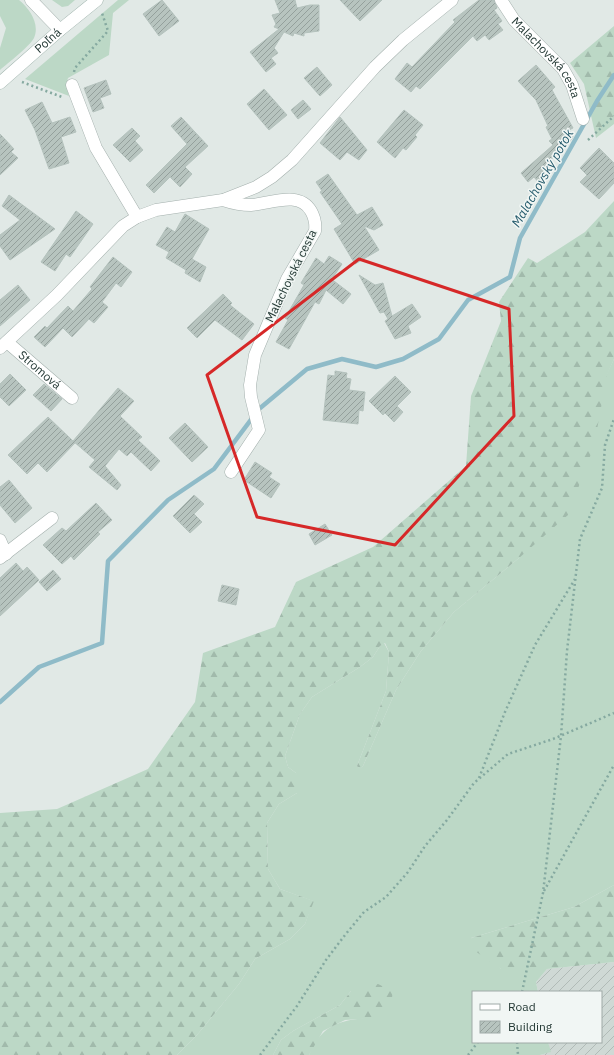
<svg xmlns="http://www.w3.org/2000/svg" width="614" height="1055" viewBox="0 0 614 1055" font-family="'IBM Plex Sans',sans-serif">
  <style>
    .industrial { fill: url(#industrial-furrows) }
    .grass { fill: #bcd8c6 }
    .forest { fill: url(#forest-firs) }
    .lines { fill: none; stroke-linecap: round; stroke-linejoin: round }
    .stream { stroke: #8fbbc8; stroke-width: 4.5 }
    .building { fill: url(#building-hatch); stroke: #b4c2bd }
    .street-casing { stroke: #a4b0ad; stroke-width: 13 }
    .secondary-casing { stroke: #a1b4ae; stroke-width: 13 }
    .path { stroke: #85a9a0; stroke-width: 2.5; stroke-dasharray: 2 3; stroke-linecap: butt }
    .street { stroke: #fff; stroke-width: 12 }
    .secondary { stroke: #fff; stroke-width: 12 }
    .marked { fill: none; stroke: #d62828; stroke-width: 3; stroke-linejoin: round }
    .labels { text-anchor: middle; stroke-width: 3; stroke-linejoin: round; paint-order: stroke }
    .street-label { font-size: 12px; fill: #233834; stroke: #f1f6f4 }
    .water-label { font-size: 13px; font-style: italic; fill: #255b6c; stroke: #f1f6f4 }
  </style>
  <defs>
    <pattern id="industrial-furrows" width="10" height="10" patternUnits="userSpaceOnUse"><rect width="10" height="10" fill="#cfd9d5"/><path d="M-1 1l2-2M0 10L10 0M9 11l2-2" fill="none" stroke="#b1bbb7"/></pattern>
    <pattern id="forest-firs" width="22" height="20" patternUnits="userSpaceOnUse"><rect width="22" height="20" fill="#bcd8c6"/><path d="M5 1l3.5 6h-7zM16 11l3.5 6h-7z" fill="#a1baab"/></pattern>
    <pattern id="building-hatch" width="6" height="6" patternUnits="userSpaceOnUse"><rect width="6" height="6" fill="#b7c4bf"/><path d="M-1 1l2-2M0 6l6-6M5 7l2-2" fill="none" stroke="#94a09c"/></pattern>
  </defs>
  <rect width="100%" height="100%" fill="#e1e9e6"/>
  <!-- industrial -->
  <path class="industrial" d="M614,962V1055H540L550,1052L548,1042H601V992H538L536,982L547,969Z"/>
  <!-- grass -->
  <path class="grass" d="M0,0H19C30,9 40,24 34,38C29,47 8,63 0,70V48L6,28L0,16Z
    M52,0H75L68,6L62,7Z
    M118,0H129L113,13L109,55L68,78L66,85L69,96L25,79Z
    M614,359V885L574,907L471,938L501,969H547L536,982L538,992H473V1042H548L551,1052L540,1055H309C323,1021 344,1020 376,1017L351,991L340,1005L293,1031L281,1040L273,1055H177L197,1035L239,984L255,959L290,939L305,924L313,901L280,889L268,869L267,823L279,804L297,793L296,773L288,767L285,756L300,714L312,697L360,667L373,657L380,646L384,643L389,652L386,691L357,766L360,769L363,766L396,690L421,651L454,612L519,558Z"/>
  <!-- forest -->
  <path class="forest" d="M614,26V124L596,138L584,84L570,63Z
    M614,201V359L607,375L594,446L568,515L519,558L454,612L421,651L396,690L363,766L360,770L357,766L386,691L389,652L385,643L380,646L373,657L360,667L312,697L300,714L285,756L288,767L296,773L301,786L297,793L279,804L267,823L268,869L280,889L314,901L305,924L290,939L255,959L239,984L197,1035L177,1055H0V813L57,809L148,769L195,702L203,653L275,627L296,582L373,547L466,466L471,396L501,321L499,302L528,258L537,263L585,232Z
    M614,885V962L547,969H501L475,951L471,938L574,907Z
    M378,984L393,991L391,1004L376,1018L345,1020L323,1031L309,1055H273L281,1040L293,1031L340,1005L351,991Z"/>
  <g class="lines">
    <!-- stream -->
    <path class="stream" d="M0,702L39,667L102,643L108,561L168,500L214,469L259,409L307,369L342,359L376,367L403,359L439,339L468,300L510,277L520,238L597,101L614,75"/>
  </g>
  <!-- building -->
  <path class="building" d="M162,0L179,21L159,36L143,14Z
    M275,0H295L297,8L310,5H319V31L304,33V36L294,33L293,36L284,32L274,48L278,53L271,58L276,64L266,72L250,52L279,29L274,27L276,24L272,15L280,13Z
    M340,0H382L360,21Z
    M479,0H494L497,8L494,10L502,21L498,24L503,30L489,40L485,35L477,41L473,36L420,89L416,86L411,92L395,79L407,63L412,67L455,22L453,20Z
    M536,65L555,87L552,90L573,128L569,130L573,137L560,155L556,150L540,184L534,177L528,182L521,173L553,145L549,141L552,139L546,127L548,126L536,100L518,81Z
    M317,67L332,85L320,96L304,78Z
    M106,80L111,94L100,98L104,108L93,112L84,88Z
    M264,89L287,115L269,130L247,104Z
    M303,100L311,109L298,119L291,110Z
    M42,102L52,123L70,117L76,132L61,137L69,163L49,169L35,130L25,110Z
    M404,110L423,125L415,135L417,137L406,150L403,148L395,158L377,142Z
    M181,117L208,146L185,167L192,174L180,187L170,177L154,193L146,185L187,144L171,126Z
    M340,117L367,150L359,160L347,152L340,160L320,143Z
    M132,128L140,136L135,141L143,150L130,162L113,145Z
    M0,134L14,149L11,152L18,158L0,175Z
    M599,148L614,163V183L599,199L580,182L587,175L580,168Z
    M328,174L357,215L372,207L383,225L374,230L364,226L379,250L355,264L334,229L342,224L320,192L322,191L316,182Z
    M9,195L55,229L10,260L0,246V235L20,220L2,206Z
    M76,211L93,224L70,257L66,254L55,271L41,262Z
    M185,214L209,229L192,259L206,267L200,282L185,273L186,270L166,258L169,252L156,245L167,227L175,232Z
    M329,256L342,264L334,276L330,278L351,294L343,304L326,290L319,304L315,302L289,349L276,342L288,320L285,318L304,285L301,283L316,258L324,264Z
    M113,257L132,272L121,287L116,283L102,302L108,307L94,323L89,319L72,337L63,328L45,347L34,337L45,326L47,328L68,306L73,311L92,289L90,287Z
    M359,275L375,285L383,283L392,316L412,304L421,317L408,326L411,333L395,339L385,321L388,319L384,312L380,313Z
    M18,285L30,300L0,326V300Z
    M223,294L232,303L230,305L254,324L242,340L215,320L197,338L187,328Z
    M335,371L347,373L346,378L351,379L349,390L365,392L363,411L359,410L358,424L323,420L328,375L335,376Z
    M10,374L26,390L9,406L0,397V384Z
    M395,376L411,392L397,406L403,412L394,422L385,413L383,415L369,401Z
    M44,384L62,399L51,411L33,395Z
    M118,388L134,401L120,416L142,437L138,440L160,461L151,471L131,452L127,456L119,449L105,466L121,485L117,490L89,467L95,460L73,441Z
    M48,417L75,443L47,472L38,463L27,474L8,455Z
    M185,423L208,447L192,462L169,438Z
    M255,462L272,473L269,477L280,484L271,498L244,480Z
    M9,480L32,508L15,523L0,505V487Z
    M194,495L204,504L194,514L202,522L190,533L173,516Z
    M96,503L112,520L98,532L100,534L74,560L71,556L62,564L43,545L62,528L66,531Z
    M325,524L332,535L315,545L309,534Z
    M16,563L23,571L27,567L39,580L0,616V578Z
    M53,570L61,579L47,591L39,582Z
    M222,585L239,589L236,605L218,601Z"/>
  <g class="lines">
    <!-- street casing -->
    <g class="street-casing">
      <g id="street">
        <path d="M31,0L60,30"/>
        <path id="s1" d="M501,0L514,20L563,69L572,85L583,119"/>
        <path d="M72,85L96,148L137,217"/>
        <path d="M223,200C232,203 241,205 251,205C270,204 299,190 311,211C315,218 316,223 315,231L287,279L255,355L250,385L251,397L259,430L231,472"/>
        <path id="s2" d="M7,342L72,398"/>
        <path d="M0,348L57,295L123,226L137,217L156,210L223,200L256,187L272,177L292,160L375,67L403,40L452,0"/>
        <path d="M0,540L6,554"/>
        <path d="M0,558L52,518"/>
      </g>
    </g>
    <!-- secondary casing -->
    <g class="secondary-casing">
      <g id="secondary">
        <path id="s3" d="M0,83L60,30L97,0"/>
      </g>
    </g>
    <!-- path -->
    <path class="path" d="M74,72L75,68L108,31L102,13
      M22,82L62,97
      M588,140L614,116
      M479,778L505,712L535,645L575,579
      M544,891L614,765
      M522,992L543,893L561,736L567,651L580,539L602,488L605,445L614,419
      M517,1042L518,1055
      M260,1055L297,1006L326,960L345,935L364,912L386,897L408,872L425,846L447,820L474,783L508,754L553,739L614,713
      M468,1055L478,1042"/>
    <!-- street -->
    <use href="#street" class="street"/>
    <!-- secondary -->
    <use href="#secondary" class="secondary"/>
  </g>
  <!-- marked area -->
  <path class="marked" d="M359,259L509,309L514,416L395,545L257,517L207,375Z"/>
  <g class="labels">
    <!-- street labels -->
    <g class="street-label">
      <text dy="4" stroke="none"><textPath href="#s3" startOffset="64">Poľná</textPath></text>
      <text dy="4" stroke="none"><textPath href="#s1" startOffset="74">Malachovská cesta</textPath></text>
      <text transform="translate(291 276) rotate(-64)" y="4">Malachovská cesta</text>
      <text dy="4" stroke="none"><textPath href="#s2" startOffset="43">Stromová</textPath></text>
    </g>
    <!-- water labels -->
    <g class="water-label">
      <text transform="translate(542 178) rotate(-60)" y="5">Malachovský potok</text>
    </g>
  </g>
  <!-- legend -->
  <rect x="472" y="991" width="130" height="52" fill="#f1f6f4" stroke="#9faaa7"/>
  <rect x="480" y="1004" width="20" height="6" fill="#ffffff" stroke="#9faaa7"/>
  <text x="508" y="1011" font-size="12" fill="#233834">Road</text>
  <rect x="480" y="1021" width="20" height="12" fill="url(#building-hatch)" stroke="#9faaa7"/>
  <text x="508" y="1031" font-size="12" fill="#233834">Building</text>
</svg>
